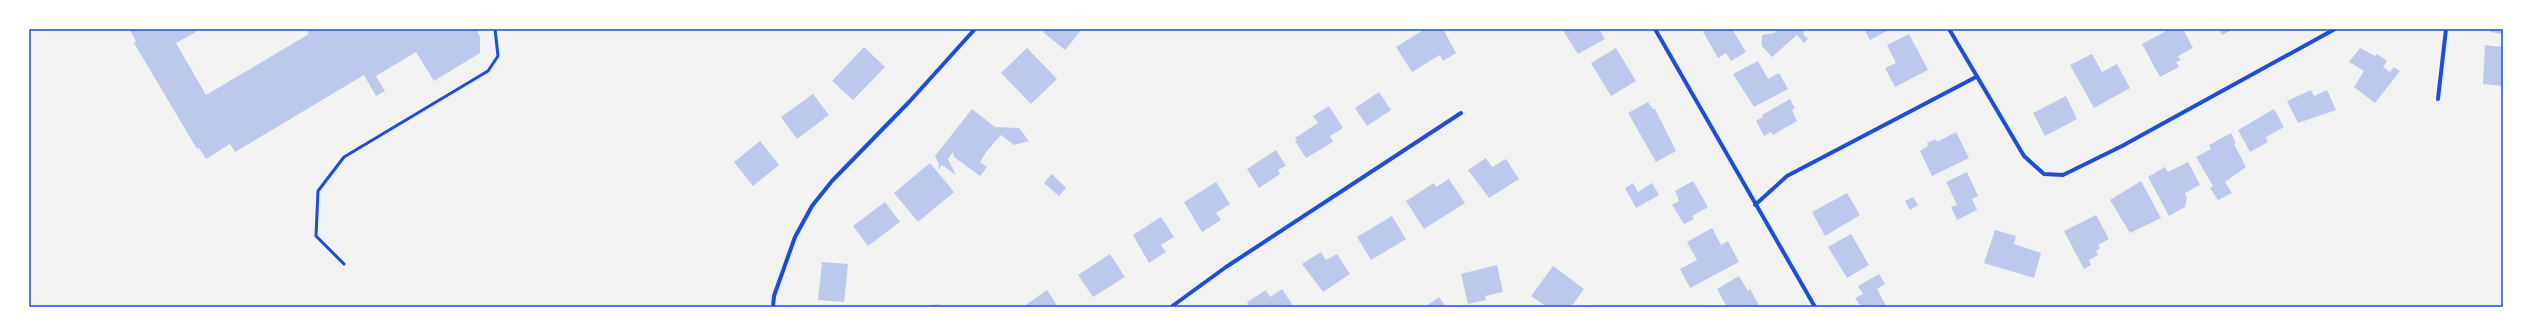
<svg xmlns="http://www.w3.org/2000/svg" width="2532" height="336" viewBox="0 0 2532 336" font-family="'Work Sans',sans-serif">
  <style>
    .building { fill: #bdc9ec }
    .lines { fill: none; stroke-linecap: round; stroke-linejoin: round }
    .service { stroke: #1d4ed8; stroke-width: 3 }
    .minor { stroke: #1d4ed8; stroke-width: 4 }
    .neatline { fill: none; stroke: #1d4ed8; stroke-width: 1.5 }
  </style>
  <rect width="100%" height="100%" fill="#f2f2f2"/>
  <!-- building -->
  <path class="building" d="M129,29H195L196,32L176,43L206,95L309,34L306,29H476L480,37V53L434,81L416,52L376,76L385,91L376,96L364,75L235,152L230,144L206,159L199,148L197,149L134,43L136,41Z
    M1045,29H1082L1065,50L1043,32Z
    M1425,29H1443L1456,53L1443,61L1440,55L1412,72L1396,47Z
    M1562,29H1599L1605,39L1578,54Z
    M1706,29H1732L1746,52L1731,61L1726,53L1718,58L1703,32Z
    M1778,29H1794L1796,31L1803,29L1804,35L1808,39L1804,43L1797,35L1772,57L1762,46V35L1774,33Z
    M1864,29H1891L1870,40Z
    M2170,29H2183L2193,48L2178,56L2181,60L2176,62L2179,67L2160,77L2142,44Z
    M2219,29H2234L2222,35Z
    M2491,29H2503V34L2490,32Z
    M1909,34L1928,70L1895,87L1885,68L1896,63L1887,45Z
    M2485,45L2503,47V86L2483,84Z
    M864,47L885,67L853,100L832,81Z
    M1027,48L1057,79L1031,104L1001,73Z
    M1616,48L1636,81L1611,96L1591,63Z
    M2360,48L2375,56L2377,54L2387,61L2383,67L2390,72L2394,67L2400,71L2375,103L2354,87L2364,71L2349,62Z
    M2092,54L2102,72L2117,64L2130,88L2094,108L2070,65Z
    M1758,61L1768,79L1779,73L1788,89L1754,107L1733,74Z
    M2311,90L2314,96L2327,90L2336,110L2298,123L2287,101Z
    M1379,92L1391,110L1367,126L1355,108Z
    M813,94L829,115L797,139L781,117Z
    M2066,96L2077,119L2045,136L2033,113Z
    M1790,99L1795,108L1792,110L1797,121L1773,135L1771,132L1764,136L1756,121L1763,117L1762,115Z
    M1648,102L1653,109H1655L1676,151L1656,162L1628,113Z
    M1329,106L1343,128L1330,136L1333,142L1306,158L1295,141L1297,140L1295,138L1318,123L1313,116Z
    M972,109L995,127L1019,128L1029,141L1014,145L1001,135L986,152L980,162L987,167L980,176L954,157L953,152L948,159L956,175L942,165L938,170L939,164L935,156Z
    M2274,109L2284,127L2266,137L2268,142L2250,152L2238,130Z
    M1956,132L1969,158L1932,176L1920,151L1928,146L1927,143L1936,139L1937,142Z
    M2231,133L2236,143L2234,144L2246,167L2225,182L2232,193L2218,200L2210,188L2213,186L2196,157L2211,149L2209,145Z
    M760,141L779,165L753,186L734,162Z
    M1276,150L1286,166L1278,170L1280,174L1259,188L1247,169Z
    M1486,158L1492,167L1506,159L1519,179L1489,198L1468,170Z
    M2188,162L2200,185L2185,193L2187,197L2185,207L2169,216L2148,177L2165,167L2168,172Z
    M930,163L954,192L918,222L894,193Z
    M1967,172L1978,196L1972,199L1977,210L1957,220L1951,207L1957,205L1946,182Z
    M1052,174L1066,188L1059,196L1044,183Z
    M1449,179L1465,203L1424,229L1406,201L1434,183L1436,187Z
    M1693,181L1708,207L1692,216L1694,219L1684,224L1672,205L1679,201L1675,191Z
    M2141,181L2161,218L2130,233L2110,200Z
    M1216,182L1230,204L1216,213L1221,220L1202,232L1184,202Z
    M1633,183L1638,192L1652,183L1659,195L1636,208L1625,188Z
    M1847,193L1860,215L1825,236L1812,212Z
    M1913,197L1918,205L1910,210L1905,201Z
    M885,202L900,222L868,246L853,226Z
    M2096,215L2109,239L2098,245L2100,248L2096,251L2098,255L2089,260L2091,265L2084,269L2064,231Z
    M1392,216L1406,239L1371,260L1357,237Z
    M1161,217L1174,237L1161,245L1166,252L1149,263L1133,235Z
    M1712,228L1721,245L1728,241L1739,262L1690,288L1680,269L1697,260L1687,242Z
    M1995,230L2016,236L2014,244L2041,253L2034,278L1984,263Z
    M1851,234L1869,265L1847,278L1828,247Z
    M1321,252L1326,260L1337,254L1350,274L1323,292L1302,264Z
    M1110,254L1125,277L1093,297L1078,275Z
    M822,262L848,264L844,302L818,300Z
    M1497,265L1503,292L1485,296L1486,300L1468,304L1461,274Z
    M1553,266L1584,289L1571,307H1547L1531,296Z
    M1879,274L1885,284L1877,289L1887,307H1861L1855,298L1863,294L1858,286Z
    M1739,276L1748,291L1750,289L1760,307H1727L1717,289Z
    M1282,289L1294,307H1250L1247,302L1266,290L1270,297Z
    M1047,290L1058,307H1023Z
    M1439,297L1446,307H1425Z
    M940,304V307H926L925,306Z"/>
  <g class="lines">
    <!-- service -->
    <path class="service" d="M344,264L316,236L318,191L344,157L488,71L498,56L495,29"/>
    <!-- minor -->
    <path class="minor" d="M1655,29L1815,307
      M1949,29L2024,156L2044,174L2063,175L2122,146L2335,29
      M2438,99L2446,29
      M1755,205L1787,176L1976,77
      M773,307L774,296L795,237L812,206L832,181L910,101L975,29
      M1171,307L1226,267L1461,113"/>
  </g>
  <!-- border -->
  <rect width="2532" height="336" fill="none" stroke="#ffffff" stroke-width="60"/>
  <rect x="30" y="30" width="2472" height="276" class="neatline"/>
</svg>
